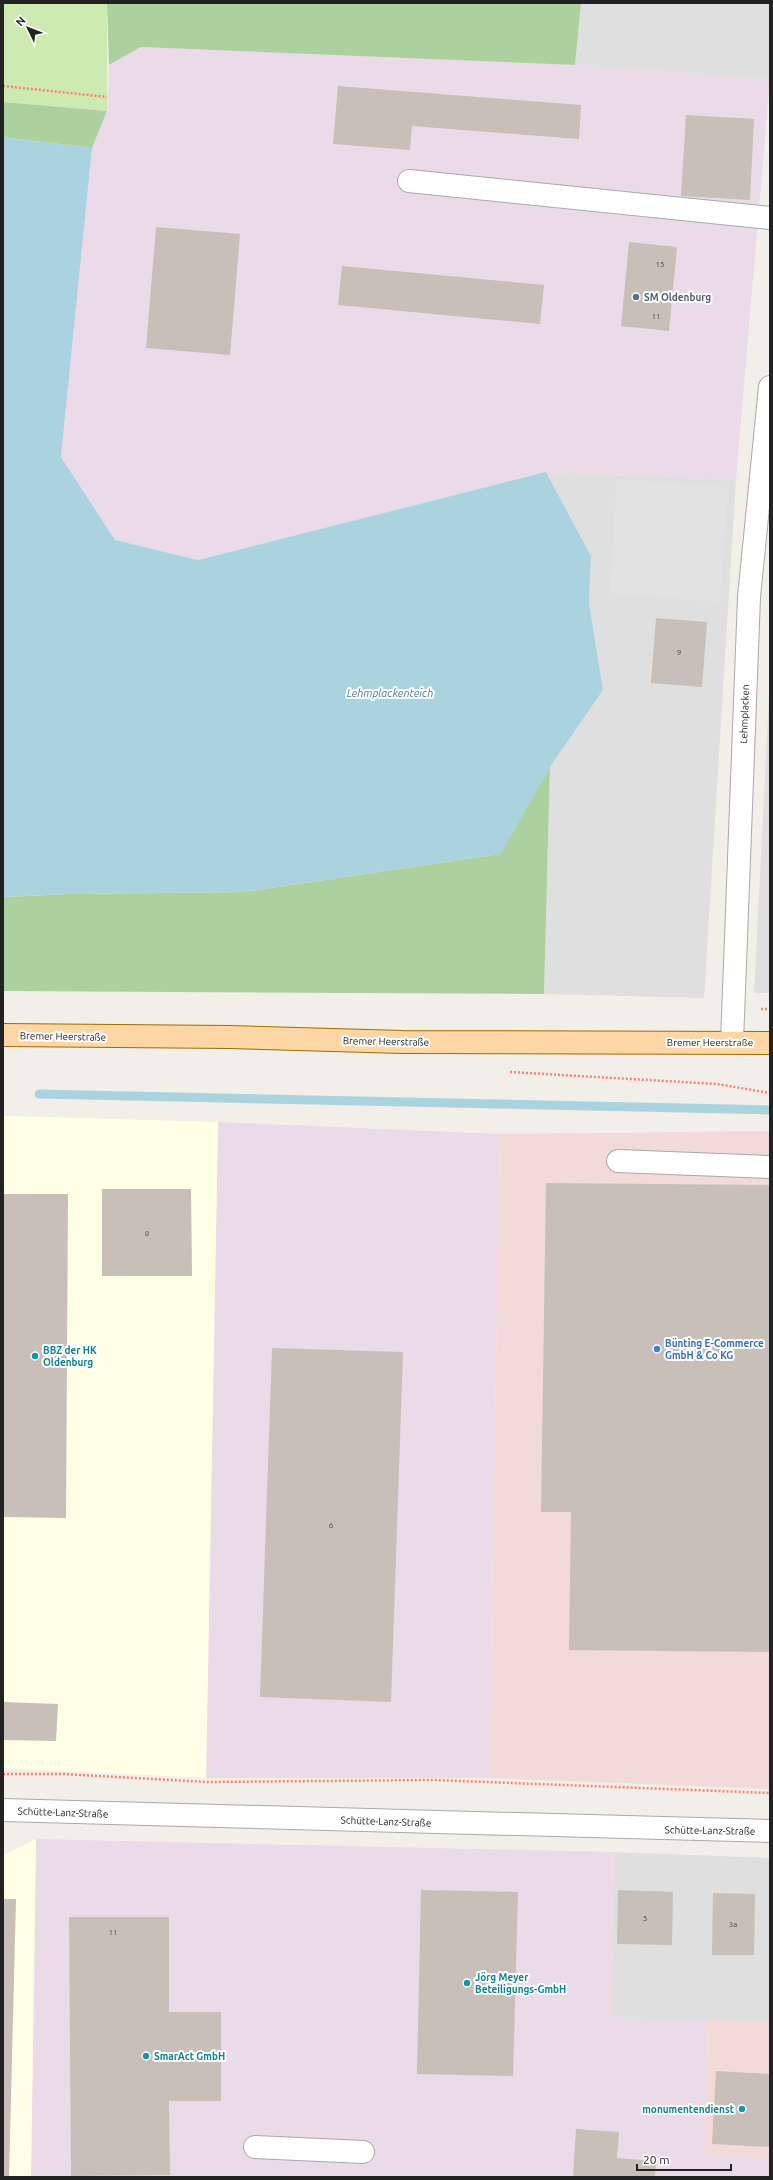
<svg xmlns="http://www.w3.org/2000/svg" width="773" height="2180" viewBox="0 0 773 2180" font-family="Ubuntu,sans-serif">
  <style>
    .residential { fill: #e0dfdf }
    .commercial { fill: #f2dad9 }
    .industrial { fill: #ebdbe8 }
    .education { fill: #ffffe5 }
    .grass { fill: #cdebb0 }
    .forest { fill: #add19e }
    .parking { fill: #e2e2e2 }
    .water { fill: #aad3df }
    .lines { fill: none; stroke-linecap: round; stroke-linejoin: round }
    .stream { stroke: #aad3df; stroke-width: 9 }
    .building { fill: #c7bfb8 }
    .minor-casing { stroke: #a9a9a9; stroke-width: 24 }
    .major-casing { stroke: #a06b00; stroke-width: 24 }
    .path { stroke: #fa8072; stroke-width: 2.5; stroke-dasharray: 2 2; stroke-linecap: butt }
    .minor { stroke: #fff; stroke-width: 22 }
    .major { stroke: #fcd6a4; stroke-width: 22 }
    .service-dot { fill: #5c6f8a; stroke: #fff; stroke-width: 1.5 }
    .shop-dot { fill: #3f7fe0; stroke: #fff; stroke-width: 1.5 }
    .culture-dot { fill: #0f9aa8; stroke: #fff; stroke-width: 1.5 }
    .labels { text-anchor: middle; stroke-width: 4; stroke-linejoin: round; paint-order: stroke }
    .number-label { font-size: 8px; fill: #4b4948 }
    .service-label { font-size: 10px; font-weight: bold; fill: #4e5e75; stroke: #fff; text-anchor: start }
    .street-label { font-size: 10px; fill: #222; stroke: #fff }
    .shop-label { font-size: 10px; font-weight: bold; fill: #366cbe; stroke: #fff; text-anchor: start }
    .culture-label { font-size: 10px; font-weight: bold; fill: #0d838f; stroke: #fff; text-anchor: start }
    .water-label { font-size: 11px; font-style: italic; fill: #4a7aab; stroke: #fff }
  </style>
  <rect width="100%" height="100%" fill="#f2efe9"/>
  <!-- residential -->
  <path class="residential" d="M581,3H770V80L575,65Z
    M546,472L736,479L704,998L544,994L550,767L603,690L589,603L591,556Z
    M770,678V993H754Z
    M614,1852L770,1858V2022L610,2018Z"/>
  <!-- commercial -->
  <path class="commercial" d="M770,1131V1789L489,1778L500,1134Z
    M708,2020L770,2022V2159L705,2156Z"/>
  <!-- industrial -->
  <path class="industrial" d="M141,47L575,65L770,80L736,479L546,472L198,560L115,540L61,457L92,148L107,111L109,65Z
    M218,1122L500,1134L489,1778H206Z
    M36,1839L614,1852L610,2018L708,2020L705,2156L770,2159V2177H31Z"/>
  <!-- education -->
  <path class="education" d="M3,1116L218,1122L206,1778L3,1768Z
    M36,1839L31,2177H3V1856Z"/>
  <!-- grass -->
  <path class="grass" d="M3,3H107V111L3,102Z"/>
  <!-- forest -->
  <path class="forest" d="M107,3H581L575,65L141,47L109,65Z
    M3,102L107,111L92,148L3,137Z
    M550,767L544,994L3,991V897L70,894L244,892L500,854Z"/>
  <!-- parking -->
  <path class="parking" d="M617,479L728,487L720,602L610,593Z"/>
  <!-- water -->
  <path class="water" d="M3,137L92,148L61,457L115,540L198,560L546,472L591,556L589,603L603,690L550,767L501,854L244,892L70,894L3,897Z"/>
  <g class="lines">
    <!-- stream -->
    <path class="stream" d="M39,1094L770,1110"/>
  </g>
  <!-- building -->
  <path class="building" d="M338,86L581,105L579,139L412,126L410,150L333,144Z
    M686,115L754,119L750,200L681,196Z
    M156,227L240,234L230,355L146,348Z
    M629,242L677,247L669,331L621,326Z
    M342,266L544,285L540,324L338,305Z
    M656,618L707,622L702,687L651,683Z
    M546,1183L770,1185V1652L569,1650L571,1512H541Z
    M102,1189H191L192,1276H102Z
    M3,1194H68L66,1518L3,1517Z
    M272,1348L403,1352L391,1702L260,1697Z
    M3,1702L58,1704L56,1741L3,1740Z
    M421,1890L518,1892L513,2076L417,2074Z
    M618,1890L673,1892L672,1945L617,1944Z
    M713,1893L755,1894L754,1955H712Z
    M3,1899H16L9,2177H3Z
    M69,1917H169V2012H221V2101H169L170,2175L71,2176Z
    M716,2071L770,2074V2147L712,2144Z
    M576,2129L619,2132L617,2158L656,2161L655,2177H573Z"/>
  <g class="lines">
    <!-- minor casing -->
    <g class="minor-casing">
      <path id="minor" d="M409,181L770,218
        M732,1042L749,597L770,387
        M618,1161L770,1167
        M3,1810L770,1831
        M255,2147L363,2152"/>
    </g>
    <!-- major casing -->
    <g class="major-casing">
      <path id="major" d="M3,1035L229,1037L402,1042L770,1043"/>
    </g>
    <!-- path -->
    <path class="path" d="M3,86L107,97
      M761,1009H770
      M510,1072L717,1084L770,1093
      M3,1774H63L206,1782L435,1780L770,1793"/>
    <!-- minor -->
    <use href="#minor" class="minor"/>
    <!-- major -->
    <use href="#major" class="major"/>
  </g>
  <!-- markers -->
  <circle class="service-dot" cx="636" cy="297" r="4"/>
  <circle class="shop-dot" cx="657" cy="1349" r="4"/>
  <g class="culture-dot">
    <circle cx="35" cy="1356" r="4"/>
    <circle cx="467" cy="1983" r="4"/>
    <circle cx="146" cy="2056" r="4"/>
    <circle cx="742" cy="2109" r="4"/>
  </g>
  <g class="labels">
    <!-- number labels -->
    <g class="number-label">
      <text x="660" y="267">15</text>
      <text x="656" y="319">11</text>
      <text x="679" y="655">9</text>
      <text x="147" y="1236">8</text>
      <text x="331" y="1528">6</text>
      <text x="645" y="1921">5</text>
      <text x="733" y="1927">3a</text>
      <text x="113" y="1935">11</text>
    </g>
    <!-- service labels -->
    <g class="service-label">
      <text x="644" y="301">SM Oldenburg</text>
    </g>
    <!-- street labels -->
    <g class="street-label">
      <text transform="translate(744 714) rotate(-88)" y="4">Lehmplacken</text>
      <text transform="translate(63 1036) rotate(1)" y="4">Bremer Heerstraße</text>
      <text transform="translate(386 1041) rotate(1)" y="4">Bremer Heerstraße</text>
      <text x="710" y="1046">Bremer Heerstraße</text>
      <text transform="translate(63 1812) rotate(2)" y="4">Schütte-Lanz-Straße</text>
      <text transform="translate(386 1821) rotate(2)" y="4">Schütte-Lanz-Straße</text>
      <text transform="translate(710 1830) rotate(1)" y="4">Schütte-Lanz-Straße</text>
    </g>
    <!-- shop labels -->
    <g class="shop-label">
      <text x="665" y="1347">Bünting E-Commerce<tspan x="665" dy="12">GmbH &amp; Co KG</tspan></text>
    </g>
    <!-- culture labels -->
    <g class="culture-label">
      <text x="43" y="1354">BBZ der HK<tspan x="43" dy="12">Oldenburg</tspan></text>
      <text x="475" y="1981">Jörg Meyer<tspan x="475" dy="12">Beteiligungs-GmbH</tspan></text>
      <text x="154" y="2060">SmarAct GmbH</text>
      <text x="734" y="2113" text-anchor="end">monumentendienst</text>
    </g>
    <!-- water labels -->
    <g class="water-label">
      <text x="390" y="697">Lehmplackenteich</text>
    </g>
  </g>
  <!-- border -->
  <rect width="773" height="2180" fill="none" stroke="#222222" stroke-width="8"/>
  <!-- north arrow -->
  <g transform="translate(28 28) rotate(313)" stroke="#ffffff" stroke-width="3" paint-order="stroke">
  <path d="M0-3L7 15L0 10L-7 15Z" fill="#222222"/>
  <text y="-6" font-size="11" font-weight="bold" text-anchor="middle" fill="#222222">N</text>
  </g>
  <!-- scale -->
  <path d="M637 2164v6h94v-6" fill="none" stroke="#222222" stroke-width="2"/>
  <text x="643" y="2164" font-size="12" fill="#222222" stroke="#ffffff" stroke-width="3" paint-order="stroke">20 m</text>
</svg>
